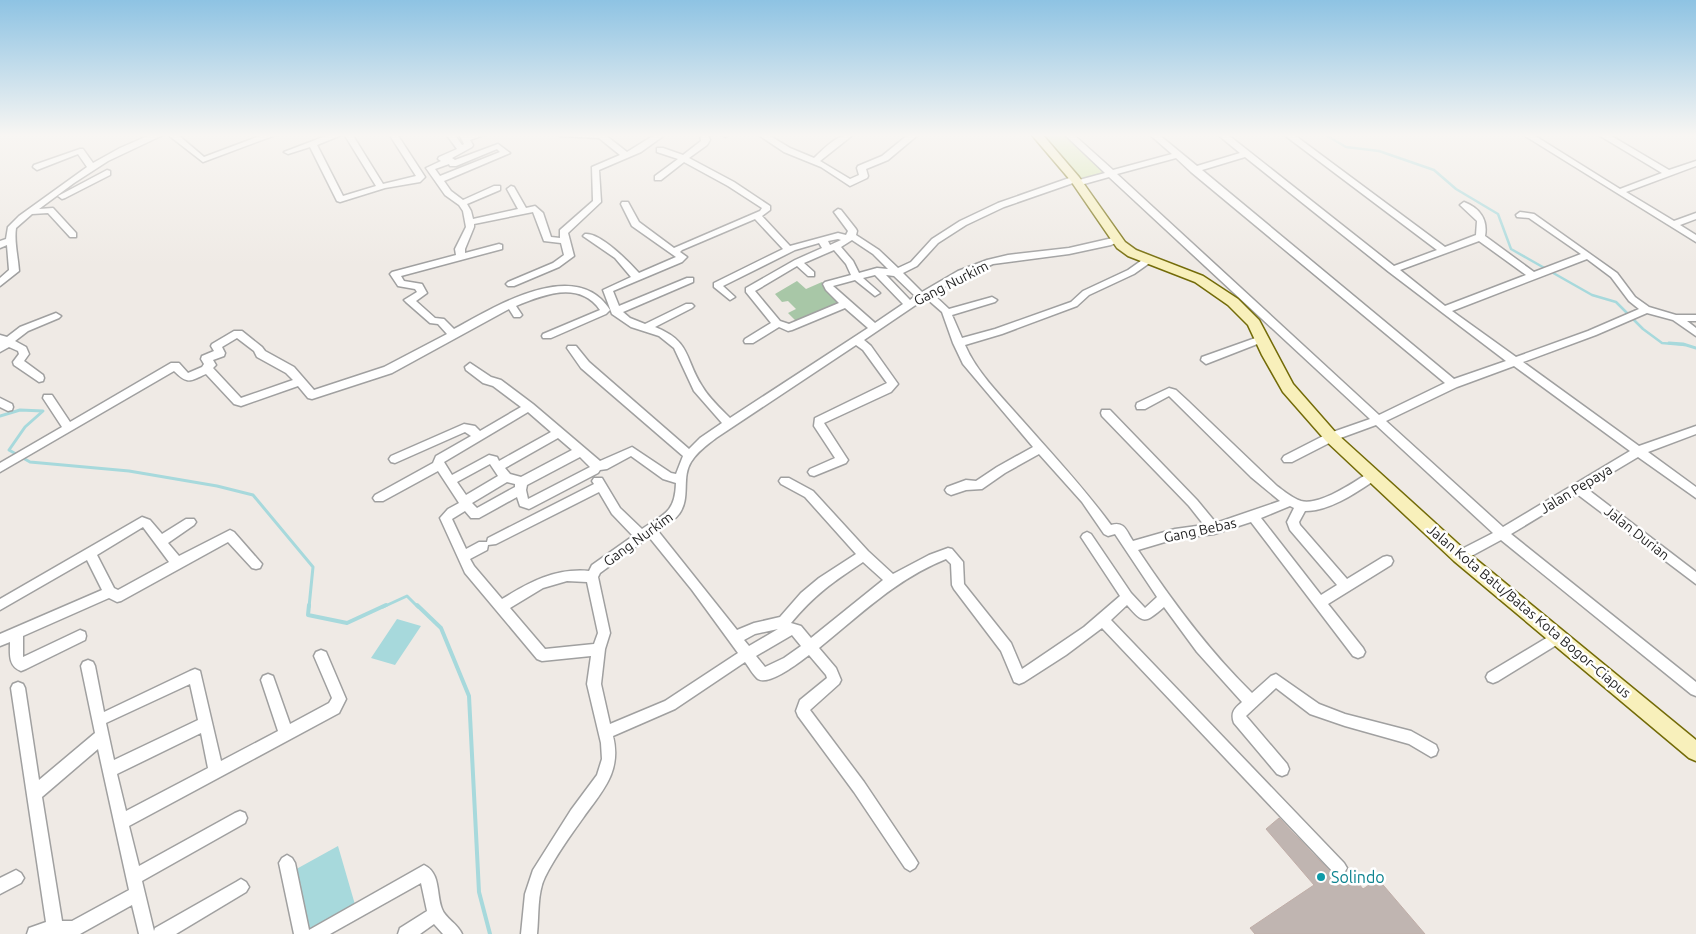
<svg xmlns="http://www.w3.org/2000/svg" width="1696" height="934" viewBox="0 0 1696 934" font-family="Ubuntu,sans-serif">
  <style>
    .grass { fill: #d5e8ac }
    .cemetery { fill: #a8c7a7 }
    .water { fill: #a7d9dc }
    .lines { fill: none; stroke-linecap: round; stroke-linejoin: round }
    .stream-far2 { stroke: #a7d9dc; stroke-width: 2.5 }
    .stream-far1 { stroke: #a7d9dc; stroke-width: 3 }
    .stream { stroke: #a7d9dc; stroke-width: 4 }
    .building { fill: #c0b5b1; stroke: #c0aea8 }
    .minor-casing { stroke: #a0a0a0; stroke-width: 3 }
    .secondary-casing { stroke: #736b08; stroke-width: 3 }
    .minor { fill: #fff; fill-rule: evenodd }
    .secondary { fill: #f8f0bb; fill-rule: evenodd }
    .culture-dot { fill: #0f9aa8; stroke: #fff; stroke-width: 2 }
    .labels { text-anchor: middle; stroke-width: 5; stroke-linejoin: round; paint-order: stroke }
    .street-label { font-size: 14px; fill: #1f1f1f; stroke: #fff }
    .near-culture-label { font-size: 16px; fill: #0d838f; stroke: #fff; text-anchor: start }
  </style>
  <rect width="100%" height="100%" fill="#efeae5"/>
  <!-- grass -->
  <path class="grass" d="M1066,134L1106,173L1078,181L1040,135Z"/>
  <!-- cemetery -->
  <path class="cemetery" d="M797,281L806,289L822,282L844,304L800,325L788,313L796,309L788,301L782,302L775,294Z"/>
  <!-- water -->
  <path class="water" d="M397,619L421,626L395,665L371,658Z
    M338,846L356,908L310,934L291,872Z"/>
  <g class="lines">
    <!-- stream-far2 -->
    <path class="stream-far2" d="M1324,134L1346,147L1379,151L1434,170L1456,189L1498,214L1511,249L1592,295L1616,302L1643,329L1662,343L1685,345"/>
    <!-- stream-far1 -->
    <path class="stream-far1" d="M1669,343L1683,344L1696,348
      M0,416L20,410L43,411L25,427L9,450L30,462L129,471L217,486L253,495L313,567L309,607
      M383,607L407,596L418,607"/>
    <!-- stream -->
    <path class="stream" d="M309,605L308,615L347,623L386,605
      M417,605L441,628L469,696L479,892L490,934"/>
  </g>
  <!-- building -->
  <path class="building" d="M1279,818L1340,882L1351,874L1363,889L1378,879L1425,934H1255L1250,928L1314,885L1266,829Z"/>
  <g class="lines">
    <!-- minor casing -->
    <g class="minor-casing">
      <path id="minor" d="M152,134H165L108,161L74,183L39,209L53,208L76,233V237H70L48,213L32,214L16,228C14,242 18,256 19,271L0,286V278L9,270L7,245L0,248V241L6,239L8,227L19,216L87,167L78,154L37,170L33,167L34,165L80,149H83L93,163L120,148Z
        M167,134H177L204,157L265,134H278L203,162Z
        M331,134H344L317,145L343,196L376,186L344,134H352L383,184L416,176L389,134H397L425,177L420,182L385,188L340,202L337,201L310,147L288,154L284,152Z
        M446,134H454L462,145L464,144L459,134H486L470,140L473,145L472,147L452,158L455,160L498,144L510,153L444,181L451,191L463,200L494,186H500V190L467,204L471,211L473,219L518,209L507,189L511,186L514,187L526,208L535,206L543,213L551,237L560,238V230L593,201L592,167L620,155L599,138L560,136L556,134H604L627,152L656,134H666L641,152L599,170L601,202L568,233L574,256L559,267L514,286H508L506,284L508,282L553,263L564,255L561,243L544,241L533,212L474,224V227L465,249V253L499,244L502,245V249L401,276L404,281L422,284L427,293L416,301L435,318L444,319L454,329C494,307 576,256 610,310L606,314L551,338H543L542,336L543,334L600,310C579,280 543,295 516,306L522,315L520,317H514L509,309L392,373L312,399L308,398L298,386L241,406L234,404L206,374C190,381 188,385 174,371L0,472V463L62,427L43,398L44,395H52L70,422L171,363H179L188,373L202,367L204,364L201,359L202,356L214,351L211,346L212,344L234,331H242L262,347L265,351L294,367L314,390L384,367L447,334L438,324L430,323L406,302L404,300L417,292L415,289L398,286L390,274L392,272L456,255L455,249L466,227L463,211L459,205L445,195L426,168L441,161L438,159L439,157L457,149ZM497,149L500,152L440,176L435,169L449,164L450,166H456ZM237,338L254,351L257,357L286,373L293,380L241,398L213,368L216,365L213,360L224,356L225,353L222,347Z
        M700,134H708L710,140L707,145L689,158L734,182L770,206V210L762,216L790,246L838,233L846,235L848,231L834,212L838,209L841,210L856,229L857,231L856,235L879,250L898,268L911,262L932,239L960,221L998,203L1072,177H1078L1079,180L1105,173L1064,134H1073L1113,170L1172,154L1149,134H1158L1197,166L1240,153L1217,134H1227L1394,266L1437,250L1283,134H1293L1445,247L1476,235L1477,221L1460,205L1464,202C1480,208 1488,220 1485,236L1534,272L1581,254L1529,218L1517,217L1516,215L1520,212L1534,214L1617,273L1635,297L1649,307L1676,315H1696V321H1687L1696,328V336L1673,320L1647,313L1596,335L1523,362L1639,446L1696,426V434L1648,452L1696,487V498L1638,457L1586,488L1696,572V584L1577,494L1511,534L1696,682V696L1691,694L1501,540L1464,560L1460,561L1456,560L1454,556L1456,552L1493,533L1376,425L1335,440L1292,462H1284L1282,459L1284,456L1327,434L1370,419L1109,177L1077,186L1073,183L1004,207L966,225L938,243L917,266L903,273L922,292L958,271L987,260L1008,255L1069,248L1117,237L1122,240L1111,245L1069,254L993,264L965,276L937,291L933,294L949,309L992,297L997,300L995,302L952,315L962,338L995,329L1071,302L1083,291L1128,270L1145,258H1151V262L1134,274L1089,295L1077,306L1002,334L965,345C977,373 1002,397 1022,420C1053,455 1084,488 1111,525C1125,521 1126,531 1133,541L1175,529L1204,525L1189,506L1102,416L1101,413L1102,410H1110L1197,500L1216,523L1280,501L1251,477L1169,396L1145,409H1137L1136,406L1137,403L1169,388L1176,390L1188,401L1277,486C1284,491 1292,498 1301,501C1320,506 1354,482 1370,472H1378L1380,475L1378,478C1357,492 1331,511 1305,511L1299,522L1300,525L1347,579L1383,557L1387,556L1391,557L1393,561L1391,565L1328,604L1363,648L1365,652L1363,656L1358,658L1353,656L1251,522L1214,534L1175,539L1138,550C1172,601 1208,650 1252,693L1271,676L1276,674L1319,704L1345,714L1411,731L1436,745L1438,750L1436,755L1431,757L1409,744L1345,726L1310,714L1276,688L1246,716L1287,764L1289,769L1287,774L1282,776L1277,774L1234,723C1230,712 1235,708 1242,702L1197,652L1164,607C1144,624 1144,624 1127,605L1111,620L1344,863L1347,868L1344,873L1339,876L1334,873L1102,628L1066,655L1024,682L1019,684L1014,682L1001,651L954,589L952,585L951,564L946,559C896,579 860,615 819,648L836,668L841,680L839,684L810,710L864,782L915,858L918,863L915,868L910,871L905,868L854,792L798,716L796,711L800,700L827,678L826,675L809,655C800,662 769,686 758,679C753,675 749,667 745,662L675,709L613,736C622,772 602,791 583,818C570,836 555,857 545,877C537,893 539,916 537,934H521L525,894L533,870L571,810L597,775L602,759L601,743L587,684L591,656L542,661L537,659L465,573L440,518L448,509L459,503L438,471L383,501H375L373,498L375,495L433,463L436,456L471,436L465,432L395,463L391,462L389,459L391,456L464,424L475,426L480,431L521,407L493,386L483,383L466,370L465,367L470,363L491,377L501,380L533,404L600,461L632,447L671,473L676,474L683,456L581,368L567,348L568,346H576L589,362L689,449L700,438L722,423L694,391L674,348L659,336L631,327L612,314L603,290L631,277L615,258L583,236L585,234C600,232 629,262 639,273L676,257L632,226L621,204L622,202H628L639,222L674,248L760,211L762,208L728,186L684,162L661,180H655V176L678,159L657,152V148H663L683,155L701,141ZM1245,157L1389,272L1506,361L1454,379L1202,170ZM1176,158L1191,172L1445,383L1379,415L1117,174ZM755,219L783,249L714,283V287L730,300L735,297L723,286L795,250L819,243L822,248L795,260L746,288V292L771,323L745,339L744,341L745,343H753L779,327L788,331L792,330L845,308L868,328L730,418C720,408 709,398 702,386C684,358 692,342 655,327L692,308L694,306L692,304H686L645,324L630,318L623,312L693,282V278H687L619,306L613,291L682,262L687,257L680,252L682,250ZM838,239L841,240L830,245L828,241ZM852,240L873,254L888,269L877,268L859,273L853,261L841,247ZM1479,241L1526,275L1445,306L1400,270ZM834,250L846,264L851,275L825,282L823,284L826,290L839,303L789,324L780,321L755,291L797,266L808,276H814V272L804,263ZM1587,259L1611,277L1629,301L1639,309L1588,331L1516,357L1452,311ZM875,275L903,304L875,323L833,286L855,280L875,296L880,293L863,278ZM886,275L894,276L915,296L910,300ZM926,298L942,312L953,343L963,364L1033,447L997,467L976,481L966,480L947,487L945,490L947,493L951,495L966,490L982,489L1005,473L1039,454L1082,502L1104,534L1108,536L1115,534L1157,597L1145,608L1131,593L1091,534L1087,532L1083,534L1081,537L1083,540L1120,596L1084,627L1022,669L1011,643L964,584L963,562L952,549L948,548L929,555L893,574L868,551L813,491L789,478H781L779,481L781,484L805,497L856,554L819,578L801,593L780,617L754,623L737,630L658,531C665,526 674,521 679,514C691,498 681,478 691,462C697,452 707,445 716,438L856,345L863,350L887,383L815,418L814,426L835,458L810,469L808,472L810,475L814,476L846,463L848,460L846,457L824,423L891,392L898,384L871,346L864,340ZM1514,366L1630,451L1503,527L1386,421L1457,387ZM528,412L551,432L499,461L497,457L489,455L452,475L444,462ZM558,438L572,450L521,477L510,474L505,468ZM631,456L663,479L676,483C675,513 664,514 642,529L620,508L602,478H594L592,481L594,484L488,538L487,542H479L466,549L452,519L465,511L471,518H479L517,497L520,506L529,509L533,507L598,473L600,470L607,469ZM580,457L590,467L528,499L526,490L527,485ZM490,464L498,476L466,495L457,482ZM507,482L515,484V487L477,508L472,503ZM599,492L612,514L633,536L592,565L589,571C555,568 530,582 502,599L474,566L470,559L487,550L488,545L496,544ZM1290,506L1294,508L1287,522L1290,530L1337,585L1321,595L1261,518ZM649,537L692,590L738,653L665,701L610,724L601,684L605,649L610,633L598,577L600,573ZM863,562L883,580L811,638L801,626L791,623C814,595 833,582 863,562ZM567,581L587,582L598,633L594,644L545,649L510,608L543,588ZM778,629L749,646L744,640L755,634ZM792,635L801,646L784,658L765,667L756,656Z
        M721,134H729V135L725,137Z
        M757,134H767L790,148L814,158C826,147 837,134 854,134L820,161L850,179L859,175L857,168L858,166L882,156L909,134H919L888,160L866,169L868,176L867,178L850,186L821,167L784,152Z
        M1522,134H1532L1620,189L1662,173L1597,134H1608L1669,170L1696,161V166L1626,192L1674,221L1696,213V219L1680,225L1696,235V242Z
        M107,170L110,171V175L65,198L62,199L58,196Z
        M56,313L61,316L59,318L28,331L15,341L26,347L29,354L24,361L43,375L44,378L43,381L39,382L14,365L13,362L19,354L18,351L9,347L0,352V335L7,337L20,327Z
        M1261,336L1265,337L1266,339L1265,341L1206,364L1201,360L1202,357Z
        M0,398L12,404L13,407L12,410L8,411L0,407Z
        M142,517L150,520L162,534L186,519H194L196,522L194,525L168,543L179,556L230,530L234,532L262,564L260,568L256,569L252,568L228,542L121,601L117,602L109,598L23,636V657L80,630L85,632L86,636L85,640L26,669L21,671C8,666 10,654 10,642L0,646V634L102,590L87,560L0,610V599ZM143,527L169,562L118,590L114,588L97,555Z
        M1558,631L1563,633L1564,637L1563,641L1498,681L1493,683L1488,681L1486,677L1488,673Z
        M321,650L326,652L346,699L339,713L129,826L139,866L235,813L240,811L245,813L247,818L245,823L142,881L154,931L155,928L236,882L241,879L246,882L249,887L246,892L176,934H139L132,905L80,934H27L29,928L46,922L11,688L13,684L18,682L23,684L25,688L39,780L95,733L81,666L83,662L88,660L93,662L95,666L104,712L190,671L195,669L200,671L221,761L278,731L261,680L263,676L268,674L273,676L290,724L329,703L332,698L314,656L316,652ZM190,684L198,720L114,760L106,723ZM201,733L208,768L126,811L117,774ZM98,749L129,890L72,921H62L42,797Z
        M287,855L292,858L295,863L309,930L424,865C441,873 436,894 442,909C445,918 458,924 462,934H443L434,924L420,934H398L400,928L427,911L421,883L330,934H294L279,863L282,858Z
        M16,870L21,873L24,878L21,883L0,894V878Z"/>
    </g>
    <!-- secondary casing -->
    <g class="secondary-casing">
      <path id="secondary" d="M1031,134H1042L1079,177L1125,242L1136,250L1203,276L1238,299L1259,320L1293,384L1336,433L1466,551L1696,740V761L1689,758L1454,561L1326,441L1283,392L1262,355L1248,325L1228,305L1195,282L1128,256L1117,248L1071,181Z"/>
    </g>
    <!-- minor -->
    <use href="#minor" class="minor"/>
    <!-- secondary -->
    <use href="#secondary" class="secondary"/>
  </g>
  <!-- sky -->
  <linearGradient id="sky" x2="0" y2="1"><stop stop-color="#8ec3e3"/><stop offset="0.51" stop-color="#f8f6f3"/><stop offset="1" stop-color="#f8f6f3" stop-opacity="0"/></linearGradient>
  <rect width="1696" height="265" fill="url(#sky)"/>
  <!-- markers -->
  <circle class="culture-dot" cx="1321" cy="877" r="5"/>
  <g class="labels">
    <!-- street labels -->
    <g class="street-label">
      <text transform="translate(951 283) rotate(-27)" y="5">Gang Nurkim</text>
      <text transform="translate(1576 489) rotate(-31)" y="5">Jalan Pepaya</text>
      <text transform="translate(1200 530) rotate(-12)" y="5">Gang Bebas</text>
      <text transform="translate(1637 533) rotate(38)" y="5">Jalan Durian</text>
      <text transform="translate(638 539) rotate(-36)" y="5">Gang Nurkim</text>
      <text transform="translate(1529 611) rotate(40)" y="5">Jalan Kota Batu/Batas Kota Bogor–Ciapus</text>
    </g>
    <!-- near-culture labels -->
    <g class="near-culture-label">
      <text x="1331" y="883">Solindo</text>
    </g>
  </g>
</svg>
